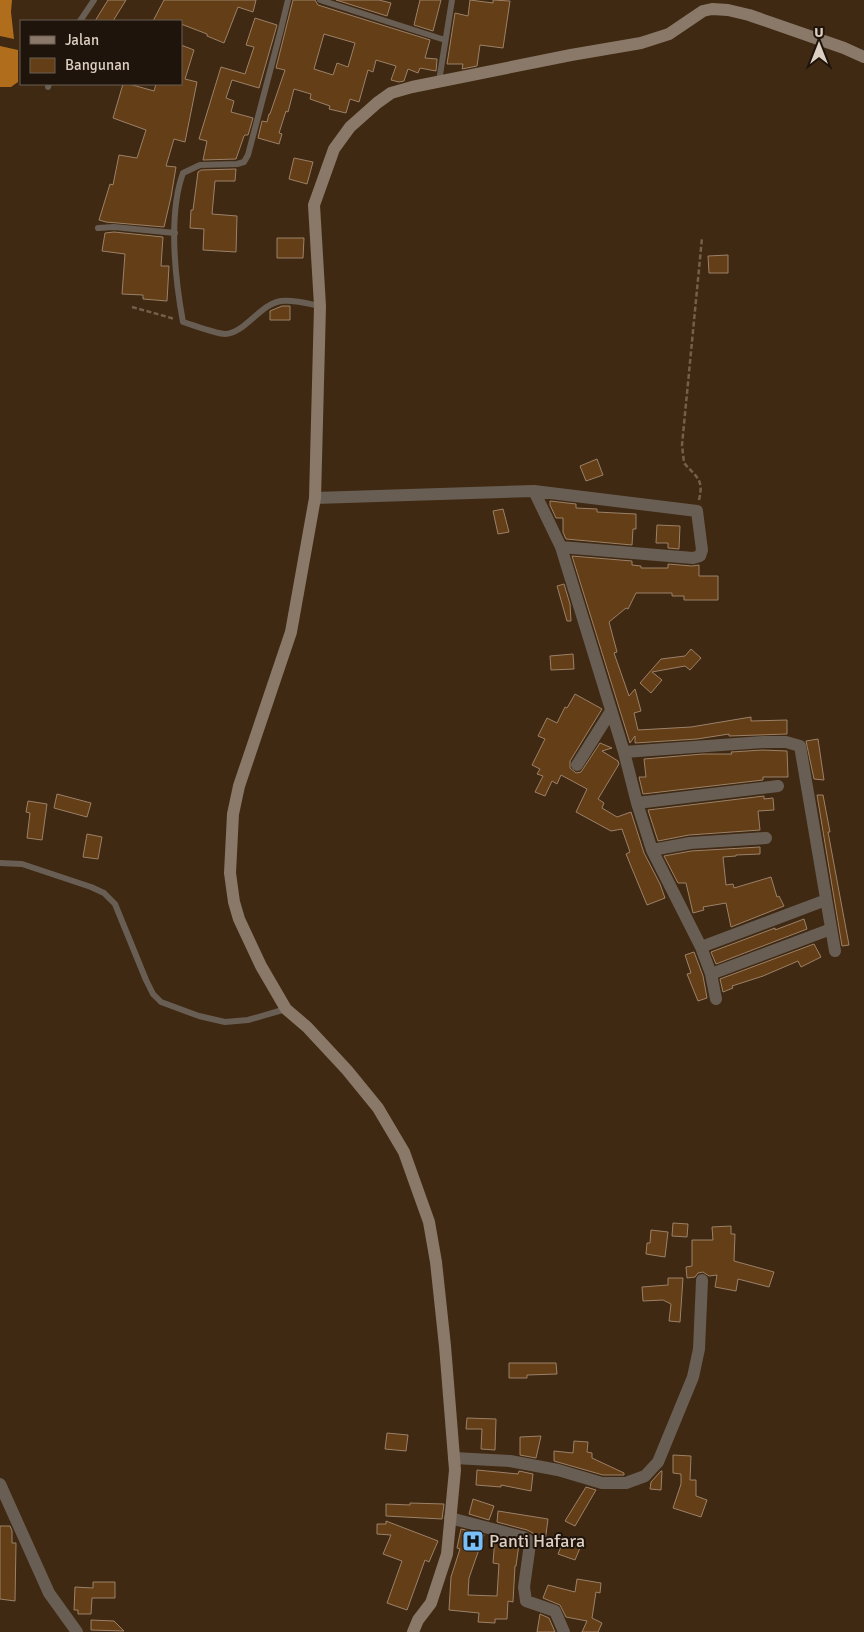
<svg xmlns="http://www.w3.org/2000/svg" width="864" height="1632" viewBox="0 0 864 1632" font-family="Signika,sans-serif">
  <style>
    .water { fill: #b06d1c }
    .building { fill: #633e17; stroke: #9c8168; fill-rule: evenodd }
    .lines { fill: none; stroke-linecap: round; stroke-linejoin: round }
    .path { stroke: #735f4b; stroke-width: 2.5; stroke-dasharray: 5 2.5; stroke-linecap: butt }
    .lane { stroke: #695e54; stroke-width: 6 }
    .street { stroke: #695e54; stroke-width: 12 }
    .secondary { stroke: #8a7868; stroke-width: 12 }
    .labels { text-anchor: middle; stroke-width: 4; stroke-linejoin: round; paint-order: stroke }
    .poi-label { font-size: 18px; fill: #ddcfc1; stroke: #1e140b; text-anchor: start }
  </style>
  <rect width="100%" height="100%" fill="#3f2912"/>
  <!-- water -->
  <path class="water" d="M0,0H12L11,12L14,39L0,36Z
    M0,46L18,50V82L11,87H0Z"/>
  <!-- building -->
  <path class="building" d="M108,0H126L113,21H95Z
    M164,0H256L253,12L238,7L224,43L207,36V34L181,24V21H153Z
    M293,0H315L318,5L430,40L425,58L437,59L436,71L420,68L418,73L408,69L404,81L399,82L391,80L396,66L376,60L373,72L368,70L359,102L350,99L346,113L329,109L330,106L310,99L311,94L294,89L288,112L286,111L279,133L282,134L279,144L258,138L262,121L267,122L269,114H270L285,70L276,68ZM324,34L355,43L348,67L337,63L333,75L314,69Z
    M336,0H379L391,3L387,16Z
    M420,0H441L433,31L414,25Z
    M470,0L493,3V0L510,1L503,48L480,45L477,66L462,69L463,64H447L455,13L468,16Z
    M255,18L277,25L259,88L232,80L226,98L234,101L231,112L253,118L248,135H245L244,136L236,159L203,160L207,141L199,139L221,67L245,74L254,47L246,45Z
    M181,45L194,50L185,79L197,82L185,142L174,139L166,166L176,167L171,197L164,227L106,222L99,220L110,184L113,185L119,155L137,158L146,130L113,118L123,84H129L154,91L156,84H181Z
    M294,158L313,162L307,184L289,179Z
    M236,169L235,181H215L212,214L237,216L236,252L203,250L204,229L190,228L191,210H193L198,172L201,170Z
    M114,232L163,237L161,266H169L167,301L143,299V295L122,294L125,254L102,251L105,233Z
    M277,238H304L303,258H277Z
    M728,255V273H709L708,256Z
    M282,306H290V320H270V311Z
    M597,459L603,475L586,481L580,466Z
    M550,501L576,504V508L597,509V512L636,514V529H633L632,545L566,539L563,532V518H556L550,505Z
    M503,509L509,532L498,534L493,511Z
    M657,525L680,526L679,549L668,548V543H656Z
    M572,556L632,561V565L641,566V568H668V564L692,566L699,565V576H718V600H684V596H672V593H636L628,609L626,608L609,622L617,652L614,653L629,696L635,689L641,711L634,713L638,730L691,727L751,717V721L787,720V734L729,736V734L697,739L635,743V736L630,743Z
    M564,584L570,604L571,621H567L557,586Z
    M691,649L701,658L690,670L685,666L652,672L662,680L651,693L640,683L661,659L685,656Z
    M573,654L574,669L551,670L550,656Z
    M575,694L602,709L570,761V768L576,773L581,772L600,743L612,748L602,751L618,761L619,764L598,799L604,803L602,808L617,817L631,812L644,853L660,884L665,898L647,905L626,854L630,852L622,829L611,831L576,812L587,789L561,775L557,784L552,781L545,796L535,792L543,776L537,774L540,769L532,765L545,739L538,736L547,718L557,723L565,707L567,708Z
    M818,739L824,780L814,779L806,741Z
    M763,750L787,751L788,777H763V780L643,794L639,777H646L644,759L703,754H732L731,752Z
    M57,794L91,803L87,817L54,808Z
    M817,795H823L830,832H828L849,945L842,946Z
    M764,796V799L773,798L774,810L758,811L760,830L689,835L658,841L648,810Z
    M28,801L47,804L42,840L27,838L30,813L26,812Z
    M87,834L102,837L98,859L83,857Z
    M760,847V854L736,855V856L723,857L726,885L733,884L734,888L771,877L777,897L779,896L784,906L731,927L726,903L703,907L704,910L693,913L686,883H678L664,856L691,851Z
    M804,919L807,929L716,964L711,952L775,928V930Z
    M814,944L821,957L801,967L798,961L763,976L732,986L733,988L723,992L720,979Z
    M694,952L703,976L707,998L698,1001L687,974L691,973L685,955Z
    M673,1223L688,1224L687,1237L672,1236Z
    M731,1226V1234H735L734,1261L774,1272L769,1287L738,1279L736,1291L715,1287L717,1275L709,1276L703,1272L698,1273L695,1277L687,1278L686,1267L692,1266V1240H713L712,1227Z
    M651,1230L668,1232L665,1257L646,1254L647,1243H650Z
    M668,1278H683L680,1322L669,1321L671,1304L663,1300L643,1301L642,1287L668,1285Z
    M509,1363H556L557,1374L527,1375V1378H509Z
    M467,1418L496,1419L495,1450L481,1449L482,1429H466Z
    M387,1433L408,1435L406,1451L385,1449Z
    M541,1436L536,1458L520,1455V1437Z
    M574,1441L588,1442L587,1452L592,1453V1458L624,1473V1475H603L554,1461V1451L573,1453Z
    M673,1455L691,1456L690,1480H696V1496L707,1500L701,1517L673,1508L681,1484V1474L673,1473Z
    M477,1470L518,1474L519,1471L533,1474L531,1491L501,1485V1487L476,1485Z
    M661,1471H662L661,1490L650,1489L651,1482Z
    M586,1487L596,1490L575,1526L565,1521Z
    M473,1499L494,1506L489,1520L469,1514Z
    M410,1503L444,1504L442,1519L386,1516V1504L410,1505Z
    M498,1511L548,1519L545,1542L537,1541L533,1533L527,1530L497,1522Z
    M386,1521L438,1541L429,1562L425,1560L407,1610L387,1603L402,1561L383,1554L391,1535L377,1534V1524H386Z
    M0,1526H10L12,1531V1543H16L15,1601L0,1599Z
    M461,1529L484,1535L469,1578L468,1595L497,1596L499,1564L493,1563L495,1538L519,1544L516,1566H515L513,1602L508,1601L507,1619H495V1623L478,1622L479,1613L449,1610L451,1577L460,1549L457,1548Z
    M563,1542L580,1548L575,1560L558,1554Z
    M577,1579L601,1583L600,1593L596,1592L592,1618L602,1623L598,1632H582L587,1621L566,1617L560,1605L543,1598L548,1585L575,1592Z
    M93,1582H115V1598H92L91,1614H78V1610H74L75,1587L93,1588Z
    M540,1614L549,1618L555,1632H537Z
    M91,1620L114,1621L124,1631L91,1630Z"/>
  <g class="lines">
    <!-- path -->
    <path class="path" d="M132,307L175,319
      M699,500C704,479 697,478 684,463L682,445L702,238"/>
    <!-- lane -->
    <path class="lane" d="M288,0L280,33L248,155L244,162L237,164L200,165L183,173C168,214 175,279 183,322C193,325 216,334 225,334C244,334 260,304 281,301C294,299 308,304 320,306
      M320,0L445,40
      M80,21L94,0
      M439,81L452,0
      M48,87L49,84
      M98,228L114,227L175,233
      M0,863L22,864L91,887L104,893L115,904L146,980L153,994L161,1002L199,1016L225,1022L248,1020L286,1009"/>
    <!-- street -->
    <path class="street" d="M534,491L561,547L624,752L637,803L652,850L701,947L711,974L716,999
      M315,498L534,491L697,511L702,550L700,556L693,558L561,547
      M624,752L763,742H786L800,746L835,951
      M577,765L611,711
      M637,803L778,786
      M652,850L690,843L766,838
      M701,947L826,900
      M711,974L831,929
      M454,1458L510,1461L558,1470L602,1483H626L645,1476L658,1462L693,1377L699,1349L702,1280
      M0,1484L49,1593L77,1632
      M450,1518L523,1537L528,1540L530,1544L524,1587L526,1601L555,1611L564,1632"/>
    <!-- secondary -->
    <path class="secondary" d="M413,1632L418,1620L431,1603L447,1554L455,1470L445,1346L436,1262L429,1222L404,1152L378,1108L347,1070L307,1027L286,1009L261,966L239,919L234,902L230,873L233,814L239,786L291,632L315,498L320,306L314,205L334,149L350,127L377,103L391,93L412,87L571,55L641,43L669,34L703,11L712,9L728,10L749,15L844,48L864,57"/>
  </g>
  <!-- icons -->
  <defs>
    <g id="hospital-square" transform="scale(1.125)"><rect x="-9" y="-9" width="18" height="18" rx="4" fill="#79bff8" stroke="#1e140b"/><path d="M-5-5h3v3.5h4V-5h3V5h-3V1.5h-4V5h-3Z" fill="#111"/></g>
  </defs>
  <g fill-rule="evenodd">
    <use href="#hospital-square" x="473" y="1541"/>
  </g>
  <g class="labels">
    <!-- poi labels -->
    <g class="poi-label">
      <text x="489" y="1547">Panti Hafara</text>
    </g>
  </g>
  <!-- legend -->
  <rect x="20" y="20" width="162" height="65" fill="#1e140b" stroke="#6a5f54"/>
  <rect x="30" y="36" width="25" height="8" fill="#8a7868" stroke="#6a5f54"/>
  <text x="65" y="45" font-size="15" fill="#ddcfc1">Jalan</text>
  <rect x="30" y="58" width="25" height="15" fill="#633e17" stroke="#6a5f54"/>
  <text x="65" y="70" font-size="15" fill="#ddcfc1">Bangunan</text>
  <!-- north arrow -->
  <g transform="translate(819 45)" stroke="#1e140b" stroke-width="4" paint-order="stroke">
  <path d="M0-4L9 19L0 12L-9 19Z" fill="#ddcfc1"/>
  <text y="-8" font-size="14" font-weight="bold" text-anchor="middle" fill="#ddcfc1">U</text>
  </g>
</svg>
